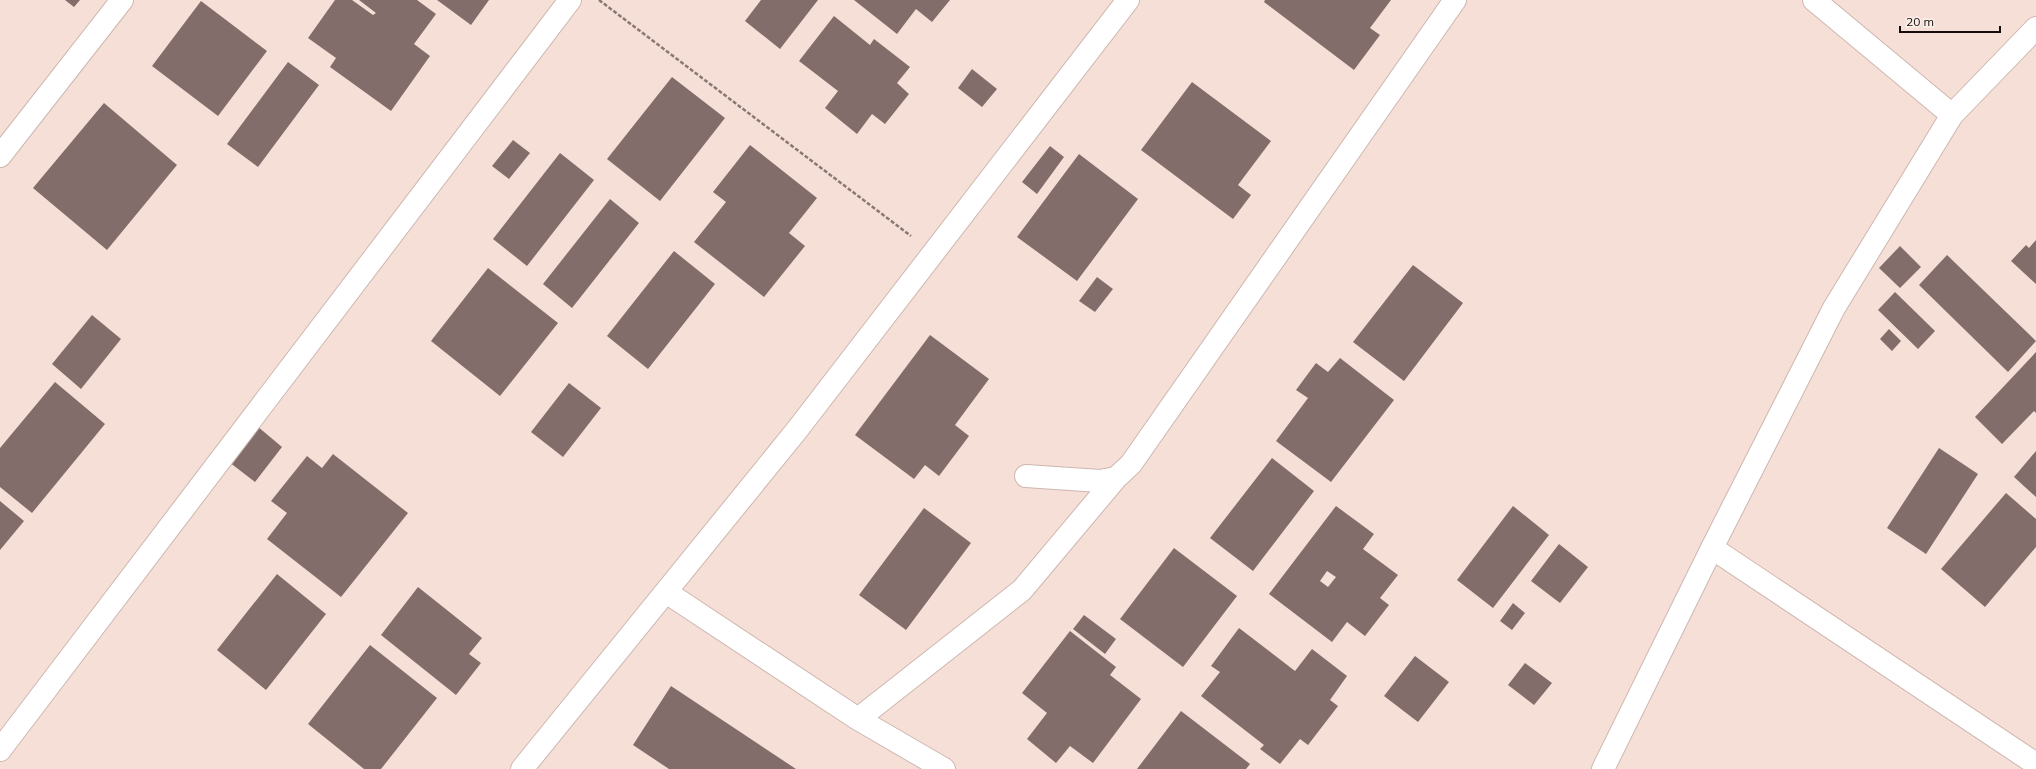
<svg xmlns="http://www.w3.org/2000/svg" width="2036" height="769" viewBox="0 0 2036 769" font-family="Mulish,sans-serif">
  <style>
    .building { fill: #826d6a; fill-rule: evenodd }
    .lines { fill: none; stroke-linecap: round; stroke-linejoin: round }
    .minor-casing { stroke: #cdb7af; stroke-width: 24 }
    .tertiary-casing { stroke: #cdb7af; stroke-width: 24 }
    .path { stroke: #887974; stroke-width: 2.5; stroke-dasharray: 4 2; stroke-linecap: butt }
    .minor { stroke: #fff; stroke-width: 22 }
    .tertiary { stroke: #fff; stroke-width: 22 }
  </style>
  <rect width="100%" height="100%" fill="#f6dfd7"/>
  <!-- building -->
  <path class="building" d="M65,0H80L74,7Z
    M335,0H352L373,15L376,13L359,0H417L436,14L414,44L430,56L391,111L330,67L336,58L308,38Z
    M437,0H489L471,25Z
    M761,0H818L780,49L745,21Z
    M854,0H950L932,22L916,9L897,34Z
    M1265,0H1391L1370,28L1380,35L1354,70L1264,2Z
    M201,1L267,51L218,116L152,66Z
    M834,16L870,45L874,39L910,67L897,83L909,94L885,124L872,114L857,134L825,108L838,91L799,61Z
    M288,62L319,85L258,167L227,144Z
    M972,69L997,89L982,107L958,88Z
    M672,77L725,118L660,201L607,159Z
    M1192,82L1271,141L1238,185L1251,195L1233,219L1141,150Z
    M104,103L177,165L107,250L33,188Z
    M513,140L530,153L509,179L492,166Z
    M750,145L817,198L789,233L805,246L764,297L694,242L726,202L713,192Z
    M1050,146L1064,157L1037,194L1022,182Z
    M560,153L594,180L527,266L493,239Z
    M1079,154L1138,199L1077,281L1017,237Z
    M610,199L639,223L572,308L543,284Z
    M2036,240V284L2011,261L2026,245L2029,248Z
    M1900,246L1921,267L1900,288L1879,268Z
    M674,251L715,284L648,369L607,336Z
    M1947,255L2036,341L2008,372L1919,285Z
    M1413,265L1463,303L1404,381L1353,342Z
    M488,268L558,323L500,396L431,341Z
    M1097,277L1113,289L1095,312L1079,301Z
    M1895,292L1935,331L1918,349L1878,310Z
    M92,315L121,339L81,389L52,364Z
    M1889,329L1901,341L1892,351L1880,339Z
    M930,335L989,379L955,425L969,436L939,476L925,465L914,479L855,435Z
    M2036,352V413L2034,411L2002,444L1975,417Z
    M1340,358L1394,400L1331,482L1276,441L1308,398L1296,390L1316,363L1328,372Z
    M55,382L105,424L32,513L0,487V448Z
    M569,383L601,408L563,457L531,432Z
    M257,426L282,447L255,482L229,462Z
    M1939,448L1978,474L1926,554L1887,528Z
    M2036,451V497L2014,477Z
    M333,454L408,513L341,597L267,539L287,513L271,501L307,456L322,468Z
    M1272,458L1314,491L1253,571L1210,538Z
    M2006,493L2036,519V547L1985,607L1941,569Z
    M0,501L24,521L0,550Z
    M1336,506L1374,534L1363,549L1398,575L1380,598L1389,605L1365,636L1347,622L1332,642L1269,594ZM1327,571L1336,577L1328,587L1320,581Z
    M1513,506L1549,535L1493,608L1457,580Z
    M924,508L971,543L906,630L859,595Z
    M1559,544L1588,567L1560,603L1531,581Z
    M1174,548L1237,596L1183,667L1120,619Z
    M277,574L326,614L266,690L217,650Z
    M418,587L482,638L469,654L481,663L456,695L381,635Z
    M1513,603L1525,613L1512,630L1500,621Z
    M1084,615L1116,639L1105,654L1073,629Z
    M1239,628L1295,671L1312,649L1347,676L1330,700L1338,706L1308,745L1300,739L1280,764L1260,749L1264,745L1201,696L1220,672L1211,666Z
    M1070,631L1116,667L1110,675L1141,699L1093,763L1070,746L1056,763L1027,739L1047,713L1022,693Z
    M370,645L437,698L381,769H364L308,724Z
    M1415,656L1449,682L1418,722L1384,696Z
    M1525,663L1552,683L1534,705L1508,685Z
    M671,686L796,769H669L633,745Z
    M1181,711L1250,764L1246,769H1137Z"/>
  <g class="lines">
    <!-- minor casing -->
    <g class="minor-casing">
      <path id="minor" d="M1814,0L1952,115
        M0,156L122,0
        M1026,476L1100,481L1116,478L1131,464L1455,0
        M1712,548L2036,764
        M666,592L858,719L944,769
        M858,719L1022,590L1116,478
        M0,750L570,0
        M522,769L797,430L1128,0"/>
    </g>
    <!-- tertiary casing -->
    <g class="tertiary-casing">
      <path id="tertiary" d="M1603,769L1712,548L1834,308L1952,115L2036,28"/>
    </g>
    <!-- path -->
    <path class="path" d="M599,0L911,236"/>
    <!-- minor -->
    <use href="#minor" class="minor"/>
    <!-- tertiary -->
    <use href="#tertiary" class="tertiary"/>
  </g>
  <!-- scale -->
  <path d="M1900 26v6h100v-6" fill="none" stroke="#140d0a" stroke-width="2"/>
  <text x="1906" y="26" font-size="12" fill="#140d0a" stroke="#fcefea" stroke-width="3" paint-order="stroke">20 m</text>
</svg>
